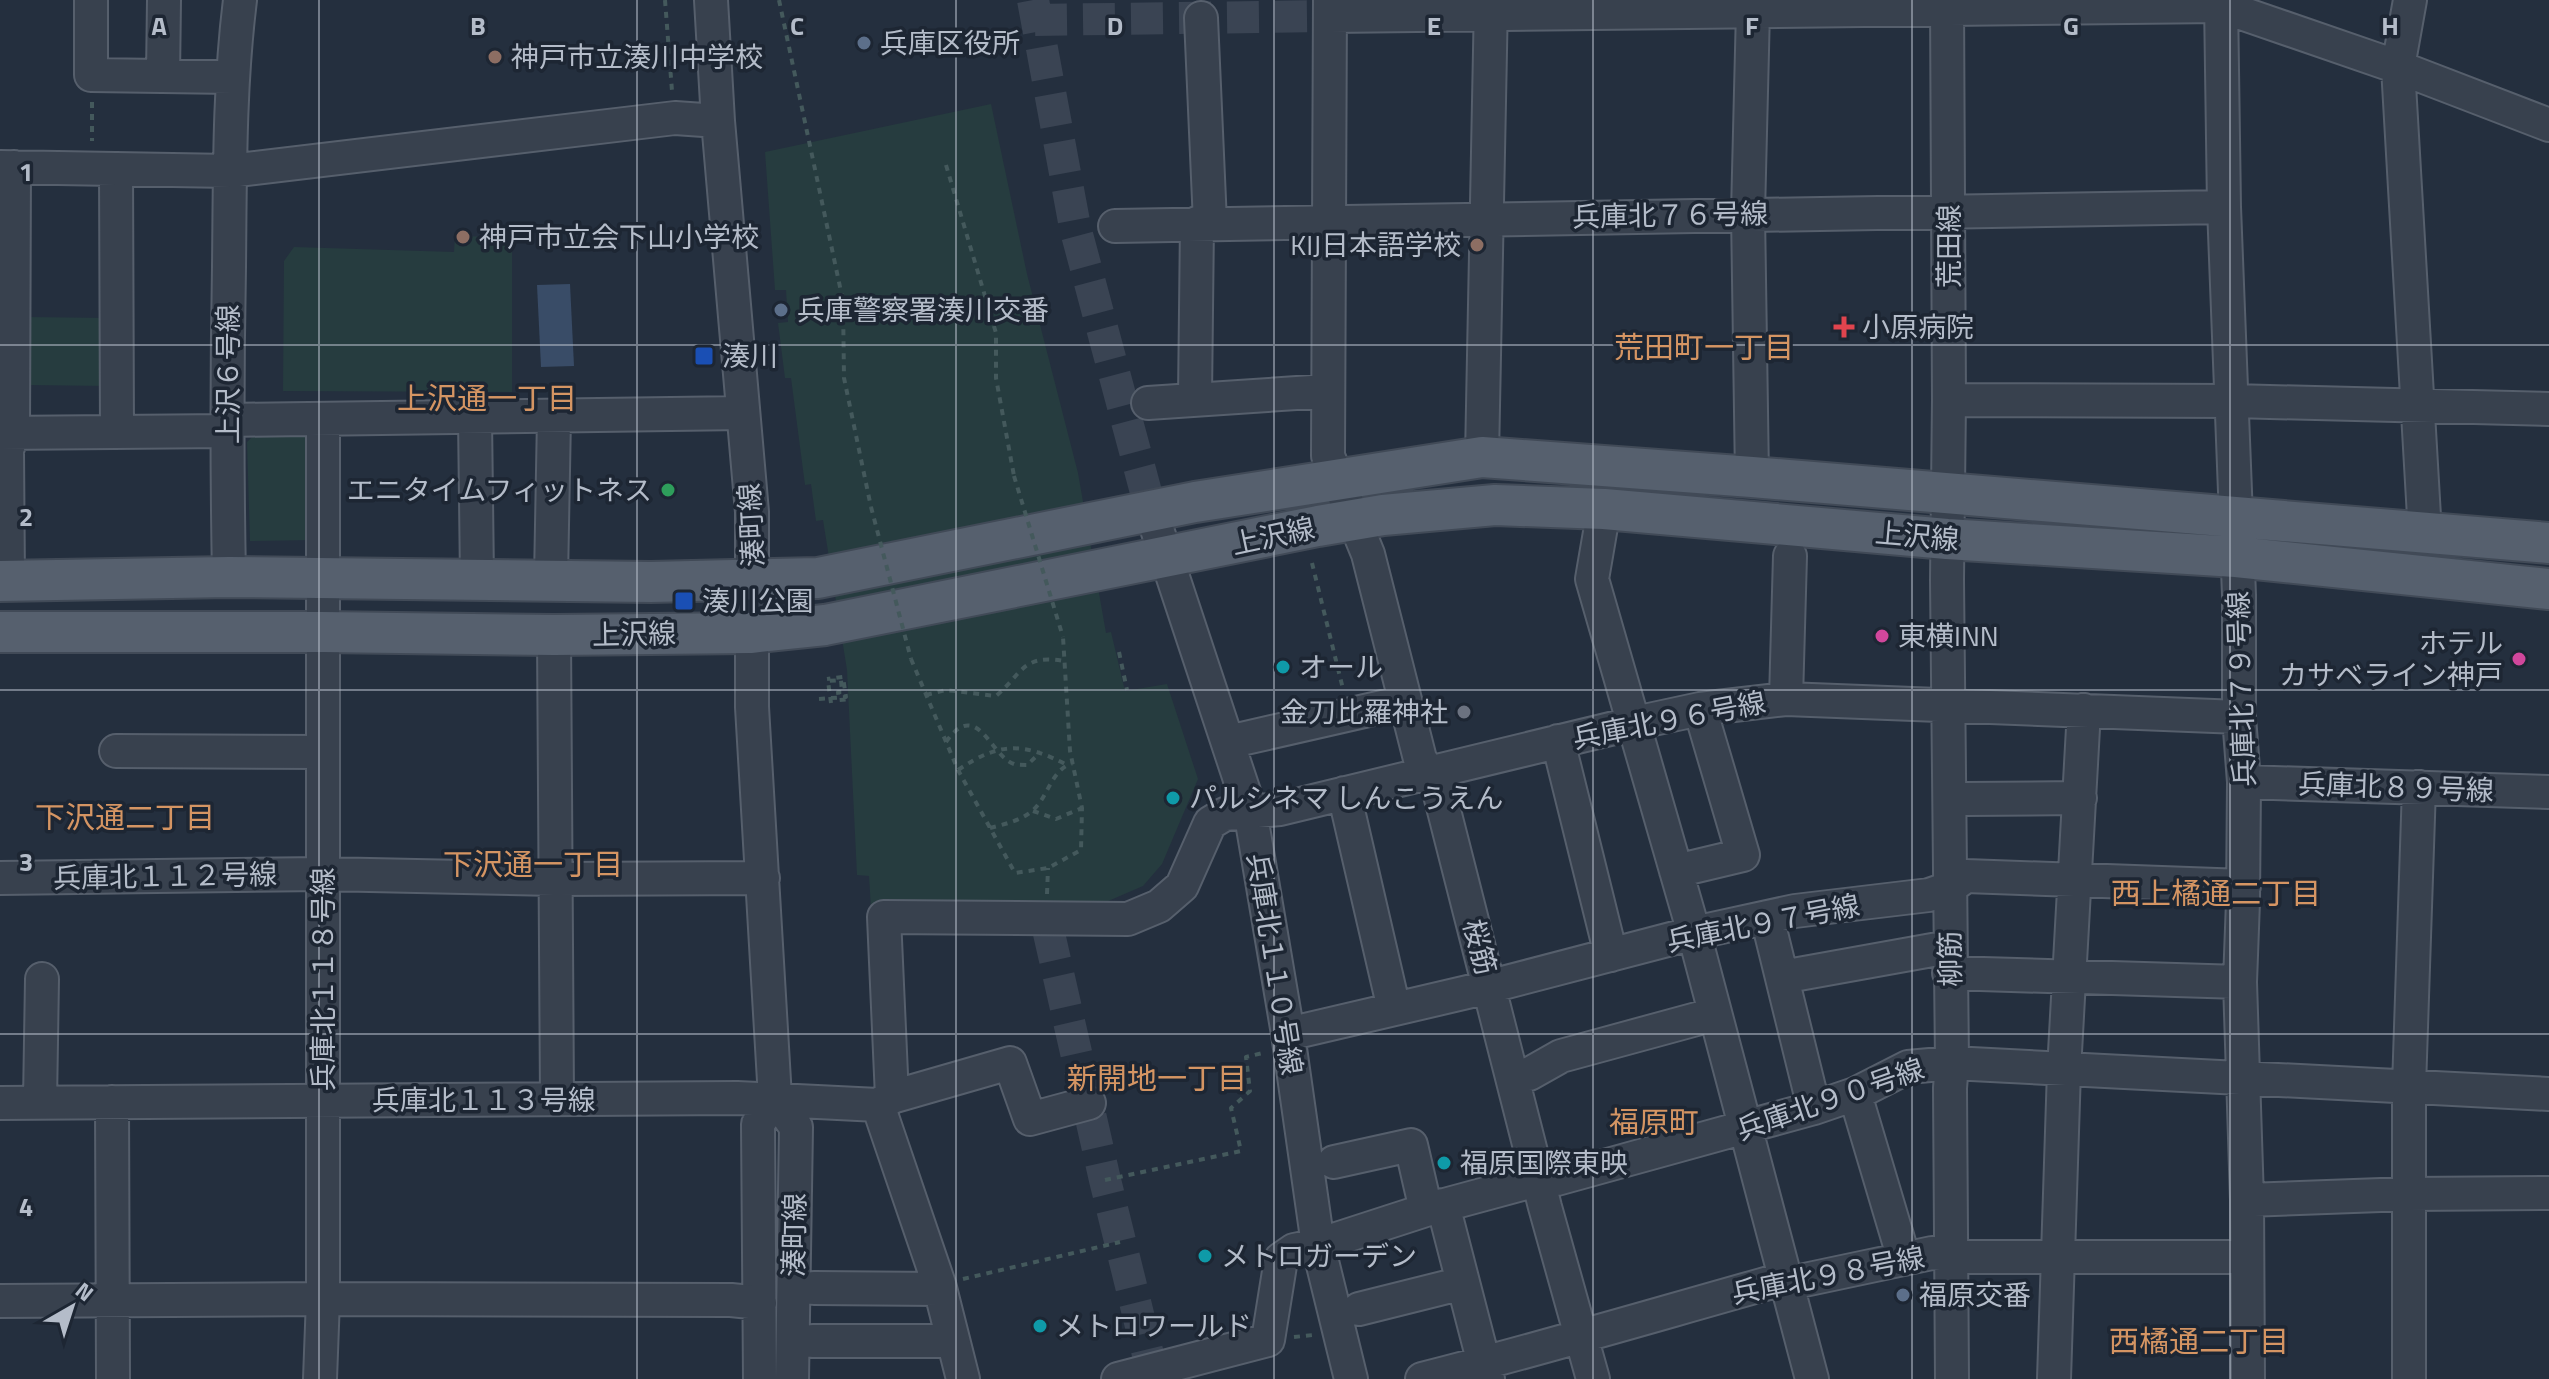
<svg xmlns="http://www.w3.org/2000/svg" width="2549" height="1379" viewBox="0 0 2549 1379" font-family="'Titillium Web','Noto Sans JP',sans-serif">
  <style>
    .green { fill: #263c3f }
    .water { fill: #394c67 }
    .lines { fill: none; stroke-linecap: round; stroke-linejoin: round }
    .minor-tunnel { stroke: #3a4453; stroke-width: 32; stroke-dasharray: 32 16; stroke-linecap: butt }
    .minor-casing { stroke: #565f6c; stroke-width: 36 }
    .major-casing { stroke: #414a57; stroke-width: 44 }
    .path { stroke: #44595c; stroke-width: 4; stroke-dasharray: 6 6; stroke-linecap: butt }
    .minor { stroke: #38414e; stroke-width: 32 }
    .major { stroke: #56606e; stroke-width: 40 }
    .path-bridge { stroke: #44595c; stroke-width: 4; stroke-dasharray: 6 6; stroke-linecap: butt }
    .grid { fill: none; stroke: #b4bcc9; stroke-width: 2; stroke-opacity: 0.55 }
    .service-dot { fill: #5c6f8a; stroke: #1d2633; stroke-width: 3 }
    .education-dot { fill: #8d6e63; stroke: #1d2633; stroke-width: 3 }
    .health-dot { fill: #e0444e; stroke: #1d2633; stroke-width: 3 }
    .transit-dot { fill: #1a4fb4; stroke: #1d2633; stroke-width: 3 }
    .leisure-dot { fill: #2e9e5b; stroke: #1d2633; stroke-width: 3 }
    .hotel-dot { fill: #d1479c; stroke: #1d2633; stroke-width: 3 }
    .culture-dot { fill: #0f9aa8; stroke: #1d2633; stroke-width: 3 }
    .worship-dot { fill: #6b7280; stroke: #1d2633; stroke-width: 3 }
    .labels { text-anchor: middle; stroke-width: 7; stroke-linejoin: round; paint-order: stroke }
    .poi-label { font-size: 28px; fill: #b4bcc9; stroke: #1d2633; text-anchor: start }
    .street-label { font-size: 28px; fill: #b4bcc9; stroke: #1d2633 }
    .neighbourhood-label { font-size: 30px; fill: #d59563; stroke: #1d2633 }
    .grid-label { font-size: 26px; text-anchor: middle; font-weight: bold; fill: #b4bcc9; stroke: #1d2633; stroke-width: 7; stroke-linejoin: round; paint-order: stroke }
  </style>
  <rect width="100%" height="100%" fill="#242f3e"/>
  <!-- green -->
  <path class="green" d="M991,104L1027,274L1078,473L1106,633L1111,632L1125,691L1167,684L1198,779L1162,864L1143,886L1099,905L871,908L869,876L857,875L847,670L823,520L816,521L811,484L805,485L791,378H785L778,323L788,322L786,290H775L765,152Z
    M455,236L512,237V392L283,391L284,261L294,247L454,252Z
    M26,317L108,318L107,386L26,385Z
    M309,424L314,540L250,541L247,442L264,425Z"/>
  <!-- water -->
  <path class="water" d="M570,284L574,366L541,367L537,285Z"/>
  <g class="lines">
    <!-- minor-tunnel -->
    <path class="minor-tunnel" d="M1033,0L1075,227L1151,511
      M1035,20L1330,16
      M1048,929L1105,1180L1154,1379"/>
    <!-- minor casing -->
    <g class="minor-casing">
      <path id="minor" d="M91,0V75L233,77
        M711,0L718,121L752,512V707L775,1098L796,1127L792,1379
        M1330,0L1328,456L1368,554L1420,759L1438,787L1545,1207L1593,1379
        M1947,0L1949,400L1947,580L1952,1063L1950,1088L1952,1379
        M2221,0L2224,207L2239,595V717L2244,782L2243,901L2240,982L2247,1200L2248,1379
        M2410,0L2398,67L2425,534
        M1330,16L2221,6L2398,67L2549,125
        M1201,18L1210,223
        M163,76L164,0
        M0,167L230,171L675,118L718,121
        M116,169L117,432
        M1115,226L2224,207
        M1195,398L1197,223
        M1949,400L2233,401L2549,409
        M1148,403L1327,391
        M475,418L477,579
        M227,420L743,413
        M0,433L227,431
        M1482,457L1491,0
        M1752,477L1748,213L1753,10
        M1604,509L1592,579L1694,933L1812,1379
        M1151,511L1250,810L1288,1034L1318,1245L1351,1379
        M229,577C227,473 227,370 229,267C230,178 229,88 240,0
        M551,579L554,417
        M8,581L7,450L13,433L14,167
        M554,635L557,1099
        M1786,699L1790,556
        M1558,741L1611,955
        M1228,742L1404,702
        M116,751L323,752
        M2244,782L2549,792
        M1344,793L1394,1009
        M1965,799L2080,798
        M1676,871L1743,855L1700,709
        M0,878L323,874L555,879L763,878
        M1767,917L1814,1108
        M1949,973L2240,982
        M1782,977L1949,947
        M1288,1034L1476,990L1694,933L1795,911L1929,895L1949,888L1966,876L2244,886
        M1529,1074L1561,1056L1715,1014
        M1855,1094L1904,1259
        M892,1097L884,917L1128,919L1159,906L1182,886L1210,823L1225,814L1280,809L1635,723L1700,709L1786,699L2239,717
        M40,1102L42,979
        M112,1102L113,1379
        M0,1103L737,1098L878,1105L892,1097L1010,1063L1030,1119L1089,1103
        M878,1105L939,1284L963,1379
        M1334,1162L1411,1145L1426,1210
        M2247,1200L2408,1194L2549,1193
        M1443,1205L1488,1379
        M814,1288L940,1289
        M0,1301L323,1299L731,1300L760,1303
        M1359,1309L1463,1283
        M813,1341H953
        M320,1379L323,1299V419
        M760,1379L758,1124L775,1098
        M1118,1379L1268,1340L1281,1259L1294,1250L1318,1245L1426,1210L1522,1184L1557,1179L1814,1108L1855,1094L1908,1067L1952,1063L2549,1094
        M1422,1379C1541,1349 1658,1314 1776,1281L1795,1282L1932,1253L1970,1257H2246
        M2054,1379L2064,1070L2084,710
        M2409,1379V1087L2419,787"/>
    </g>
    <!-- major casing -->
    <g class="major-casing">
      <path id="major" d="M0,581L229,577L651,582L818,578L1195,502L1482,457L1752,477L2549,543
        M0,632H323L554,635L750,633L825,625L1318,526L1383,515L1495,505L1604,509L1947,539L2236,557L2549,589"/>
    </g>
    <!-- path -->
    <path class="path" d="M665,0L672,91
      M779,0L843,301L844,378L871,507
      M92,102V141
      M946,165L996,333V378L1014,476
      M1312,563L1343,689
      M1119,652L1127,690
      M911,659L958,770L1015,873L1048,868L1081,850L1082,808L1070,751L1063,637
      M926,695L946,690L996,696C1023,673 1022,654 1064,661
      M819,699L846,697L843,677L827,679
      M831,703L828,681L841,680L842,692H838L839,700L851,699
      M946,742C977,697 991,757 1014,764C1016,765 1026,765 1027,765L1041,752
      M958,770C999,742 1023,742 1067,765
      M1033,811L1056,819L1082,808
      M990,828C1005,824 1020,821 1032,811C1049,797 1050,770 1073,763
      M1047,894L1048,868
      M1105,1180L1241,1151L1231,1108L1250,1091L1246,1057L1263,1053
      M963,1279L1120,1242
      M1294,1337L1313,1335"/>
    <!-- minor -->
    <use href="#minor" class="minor"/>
    <!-- major -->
    <use href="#major" class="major"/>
    <!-- path-bridge -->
    <path class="path-bridge" d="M1014,476L1063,637
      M871,507L911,659"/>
  </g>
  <!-- grid -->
  <path class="grid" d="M319,0V1379M637,0V1379M956,0V1379M1274,0V1379M1593,0V1379M1912,0V1379M2230,0V1379M0,345H2549M0,690H2549M0,1034H2549"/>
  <!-- markers -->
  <g class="service-dot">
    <circle cx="864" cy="43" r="8"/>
    <circle cx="781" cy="310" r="8"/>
    <circle cx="1903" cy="1295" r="8"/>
  </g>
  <g class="education-dot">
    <circle cx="495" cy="57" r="8"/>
    <circle cx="463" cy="237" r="8"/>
    <circle cx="1477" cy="245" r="8"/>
  </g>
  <path class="health-dot" d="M1840 315h8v8h8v8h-8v8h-8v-8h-8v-8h8z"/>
  <g class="transit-dot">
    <rect x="694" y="346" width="20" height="20" rx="4"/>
    <rect x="674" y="591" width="20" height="20" rx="4"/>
  </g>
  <circle class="leisure-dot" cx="668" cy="490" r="8"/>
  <g class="hotel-dot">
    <circle cx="1882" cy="636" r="8"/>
    <circle cx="2519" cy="659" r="8"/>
  </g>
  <g class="culture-dot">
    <circle cx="1283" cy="667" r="8"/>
    <circle cx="1173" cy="798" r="8"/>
    <circle cx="1444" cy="1163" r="8"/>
    <circle cx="1205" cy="1256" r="8"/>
    <circle cx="1040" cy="1326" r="8"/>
  </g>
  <circle class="worship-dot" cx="1464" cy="712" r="8"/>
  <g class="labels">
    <!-- poi labels -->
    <g class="poi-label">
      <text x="880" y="53">兵庫区役所</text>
      <text x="511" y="67">神戸市立湊川中学校</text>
      <text x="479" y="247">神戸市立会下山小学校</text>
      <text x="1461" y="255" text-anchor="end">KIJ日本語学校</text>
      <text x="797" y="320">兵庫警察署湊川交番</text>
      <text x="1862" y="337">小原病院</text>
      <text x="722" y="366">湊川</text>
      <text x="652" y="500" text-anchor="end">エニタイムフィットネス</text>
      <text x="702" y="611">湊川公園</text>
      <text x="1898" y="646">東横INN</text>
      <text x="2503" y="653" text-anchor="end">ホテル<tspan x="2503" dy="32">カサベライン神戸</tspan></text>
      <text x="1299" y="677">オール</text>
      <text x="1448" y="722" text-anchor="end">金刀比羅神社</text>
      <text x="1189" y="808">パルシネマ しんこうえん</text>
      <text x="1460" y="1173">福原国際東映</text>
      <text x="1221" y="1266">メトロガーデン</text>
      <text x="1919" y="1305">福原交番</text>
      <text x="1056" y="1336">メトロワールド</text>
    </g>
    <!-- street labels -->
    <g class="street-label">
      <text transform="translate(1670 215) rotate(-1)" y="10">兵庫北７６号線</text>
      <text transform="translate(1949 246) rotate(-90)" y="10">荒田線</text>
      <text transform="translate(228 374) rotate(-90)" y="10">上沢６号線</text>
      <text transform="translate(751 525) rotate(-93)" y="10">湊町線</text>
      <text transform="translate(1273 536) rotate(-12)" y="10">上沢線</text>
      <text transform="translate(1917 536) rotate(5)" y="10">上沢線</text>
      <text transform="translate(634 634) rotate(-1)" y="10">上沢線</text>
      <text transform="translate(2241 689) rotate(-92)" y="10">兵庫北７９号線</text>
      <text transform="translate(1669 720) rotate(-11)" y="10">兵庫北９６号線</text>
      <text transform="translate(2396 787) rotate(2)" y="10">兵庫北８９号線</text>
      <text transform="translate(165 876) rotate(-1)" y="10">兵庫北１１２号線</text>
      <text transform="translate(1763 923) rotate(-11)" y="10">兵庫北９７号線</text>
      <text transform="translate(1480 947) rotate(75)" y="10">桜筋</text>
      <text transform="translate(1950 959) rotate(-91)" y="10">柳筋</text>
      <text transform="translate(1275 964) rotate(81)" y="10">兵庫北１１０号線</text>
      <text transform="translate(323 979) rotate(-90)" y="10">兵庫北１１８号線</text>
      <text transform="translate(1830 1099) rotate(-19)" y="10">兵庫北９０号線</text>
      <text x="484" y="1110">兵庫北１１３号線</text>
      <text transform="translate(794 1235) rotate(-89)" y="10">湊町線</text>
      <text transform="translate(1828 1275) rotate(-11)" y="10">兵庫北９８号線</text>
    </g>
    <!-- neighbourhood labels -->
    <g class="neighbourhood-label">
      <text x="1704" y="358">荒田町一丁目</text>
      <text x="487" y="409">上沢通一丁目</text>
      <text x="125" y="828">下沢通二丁目</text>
      <text x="533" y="875">下沢通一丁目</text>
      <text x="2216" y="904">西上橘通二丁目</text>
      <text x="1157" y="1089">新開地一丁目</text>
      <text x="1654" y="1133">福原町</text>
      <text x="2199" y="1352">西橘通二丁目</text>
    </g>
  </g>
  <g class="grid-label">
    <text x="159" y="35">A</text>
    <text x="478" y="35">B</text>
    <text x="797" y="35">C</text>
    <text x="1115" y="35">D</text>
    <text x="1434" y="35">E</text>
    <text x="1752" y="35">F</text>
    <text x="2071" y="35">G</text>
    <text x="2390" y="35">H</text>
    <text x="26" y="181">1</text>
    <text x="26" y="526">2</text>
    <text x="26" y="871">3</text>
    <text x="26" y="1216">4</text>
  </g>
  <!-- north arrow -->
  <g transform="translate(72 1307) rotate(39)" stroke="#1d2633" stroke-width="6" paint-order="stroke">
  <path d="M0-6L14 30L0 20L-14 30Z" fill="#b4bcc9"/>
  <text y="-12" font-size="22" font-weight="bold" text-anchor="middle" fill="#b4bcc9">N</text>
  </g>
</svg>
